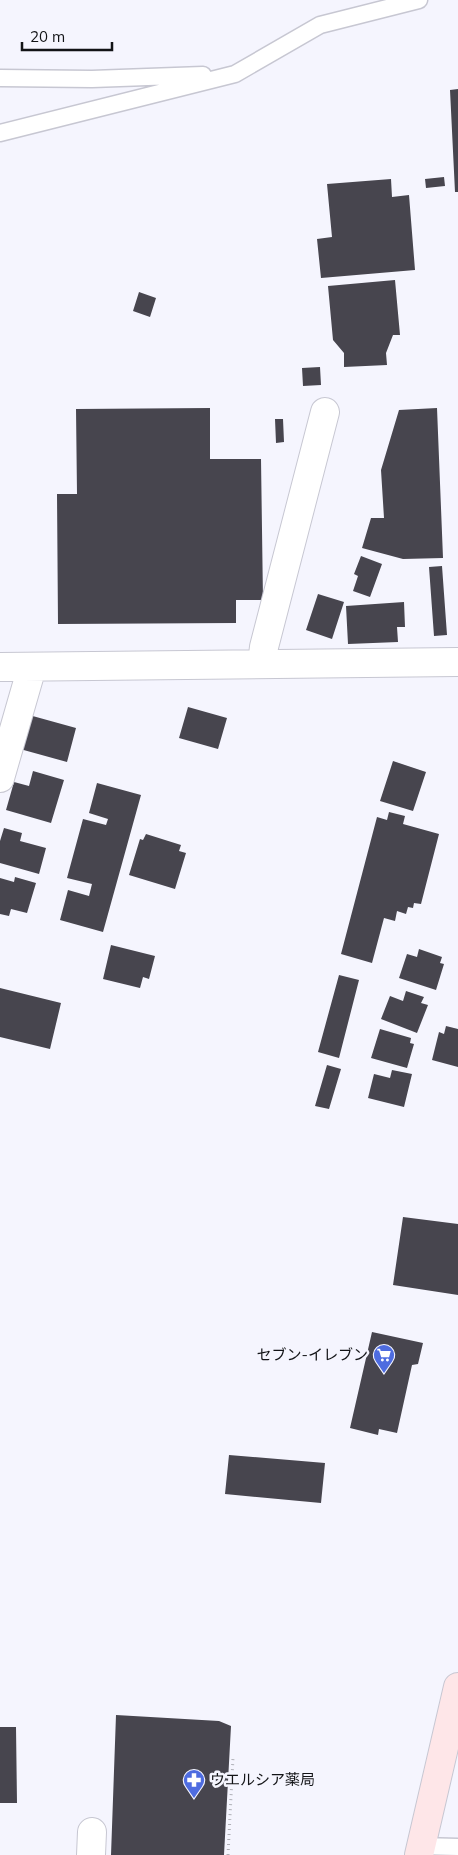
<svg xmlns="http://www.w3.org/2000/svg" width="458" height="1855" viewBox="0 0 458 1855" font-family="Mulish,'Noto Sans JP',sans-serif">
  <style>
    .building { fill: #47454e }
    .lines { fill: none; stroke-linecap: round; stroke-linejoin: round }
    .lane-casing { stroke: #c7c7d2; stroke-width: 19 }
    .street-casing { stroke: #c7c7d2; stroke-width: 30 }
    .secondary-casing { stroke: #c7c7d2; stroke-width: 30 }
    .path { stroke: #afb0b7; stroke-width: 3; stroke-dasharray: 1 4; stroke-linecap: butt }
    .lane { stroke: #fff; stroke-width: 16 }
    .street { stroke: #fff; stroke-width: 28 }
    .secondary { stroke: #fee6e8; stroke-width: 28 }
    .labels { text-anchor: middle; stroke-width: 5; stroke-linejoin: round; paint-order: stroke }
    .poi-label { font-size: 15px; fill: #121316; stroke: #f5f5fe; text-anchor: end }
  </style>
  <rect width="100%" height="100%" fill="#f5f5fe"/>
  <!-- building -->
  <path class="building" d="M458,89V192H455L450,90Z
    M444,177L445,186L426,188L425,179Z
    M391,179L392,197L409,195L415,270L321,278L317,239L332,237L327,184Z
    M395,280L400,335H393L386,353L387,365L344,367V353L333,340L328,286Z
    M139,292L156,298L150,317L133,311Z
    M320,367L321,385L303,386L302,368Z
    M210,408V459H261L263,600H236V623L58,624L57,494H77L76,409Z
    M437,408L443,558L403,559L362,548L371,518H384L381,470L399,410Z
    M275,419H283L284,442L276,443Z
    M361,556L382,564L370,597L353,591L358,576L354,574Z
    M442,566L447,635L434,636L429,567Z
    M318,594L344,602L332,639L306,630Z
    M404,602L405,627H397L398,642L348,644L346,606Z
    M188,707L227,718L218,749L179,738Z
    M29,715L76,728L67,762L20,749Z
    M393,761L426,772L413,811L380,801Z
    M33,771L64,780L51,823L6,810L14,782L29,786Z
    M97,783L141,795L103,932L60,920L68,890L89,896L92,884L67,878L83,819L106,825L108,819L89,813Z
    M389,812L405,816L403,824L439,834L421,904L414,903L413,908L408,907L406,914L397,911L395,921L384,918L372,963L341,954L377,817L387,820Z
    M4,828L22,833L20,841L46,848L39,874L0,863V841Z
    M146,834L181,845L179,851L186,853L175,889L129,875L140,839L143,840Z
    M15,877L36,883L27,913L11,909L9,916L0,914V878L14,882Z
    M111,945L155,956L149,979L143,977L140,988L103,979Z
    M419,949L442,957L440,963L444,964L436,990L399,978L407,954L417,957Z
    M339,975L359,980L339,1058L318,1052Z
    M0,988L61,1003L50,1049L0,1037Z
    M406,991L424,997L421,1003L428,1005L417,1033L381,1019L390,996L403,1001Z
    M446,1026L458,1029V1067L432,1060L439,1032L444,1034Z
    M380,1029L411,1038L410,1043L414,1044L407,1068L371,1058Z
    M327,1065L341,1069L329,1109L315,1106Z
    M392,1070L412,1074L404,1107L368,1098L374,1074L390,1078Z
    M403,1217L458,1224V1295L393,1285Z
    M372,1332L423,1343L418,1364L412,1365L397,1433L379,1429L378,1435L350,1428Z
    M229,1455L325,1463L321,1503L225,1494Z
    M116,1715L219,1721L231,1726L224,1855H111Z
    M0,1727H16L17,1803H0Z"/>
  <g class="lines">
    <!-- lane casing -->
    <g class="lane-casing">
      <path id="lane" d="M0,78L92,79L203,75
        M0,133L235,74L320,25L419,0
        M421,1846L458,1847"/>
    </g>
    <!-- street casing -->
    <g class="street-casing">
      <path id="street" d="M262,664L264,647L325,412
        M0,667L458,662
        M0,778L32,667
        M91,1855L92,1832"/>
    </g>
    <!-- secondary casing -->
    <g class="secondary-casing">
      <path id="secondary" d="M419,1855L458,1687"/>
    </g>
    <!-- path -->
    <path class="path" d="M228,1855L233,1758"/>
    <!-- lane -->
    <use href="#lane" class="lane"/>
    <!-- street -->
    <use href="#street" class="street"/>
    <!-- secondary -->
    <use href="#secondary" class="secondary"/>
  </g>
  <!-- icons -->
  <defs>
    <g id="supermarket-pin" transform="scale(1.125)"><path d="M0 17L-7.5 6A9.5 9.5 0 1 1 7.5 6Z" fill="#4e6ce0" stroke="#f5f5fe"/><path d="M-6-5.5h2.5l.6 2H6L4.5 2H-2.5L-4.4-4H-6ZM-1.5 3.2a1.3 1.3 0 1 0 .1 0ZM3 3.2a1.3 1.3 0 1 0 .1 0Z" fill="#fff"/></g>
    <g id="pharmacy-pin" transform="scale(1.125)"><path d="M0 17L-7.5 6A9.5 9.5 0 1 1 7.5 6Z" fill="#4e6ce0" stroke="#f5f5fe"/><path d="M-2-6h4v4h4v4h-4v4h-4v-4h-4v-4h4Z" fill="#fff"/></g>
  </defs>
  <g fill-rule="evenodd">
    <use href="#supermarket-pin" x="384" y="1355"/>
    <use href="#pharmacy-pin" x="194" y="1780"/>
  </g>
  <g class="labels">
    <!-- poi labels -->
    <g class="poi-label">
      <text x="368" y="1360">セブン-イレブン</text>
      <text x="210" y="1785" text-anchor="start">ウエルシア薬局</text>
    </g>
  </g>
  <!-- scale -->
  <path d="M22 42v8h90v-8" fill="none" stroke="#121316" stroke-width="2.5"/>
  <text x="30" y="42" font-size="15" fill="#121316" stroke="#f5f5fe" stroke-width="4" paint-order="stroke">20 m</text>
</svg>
